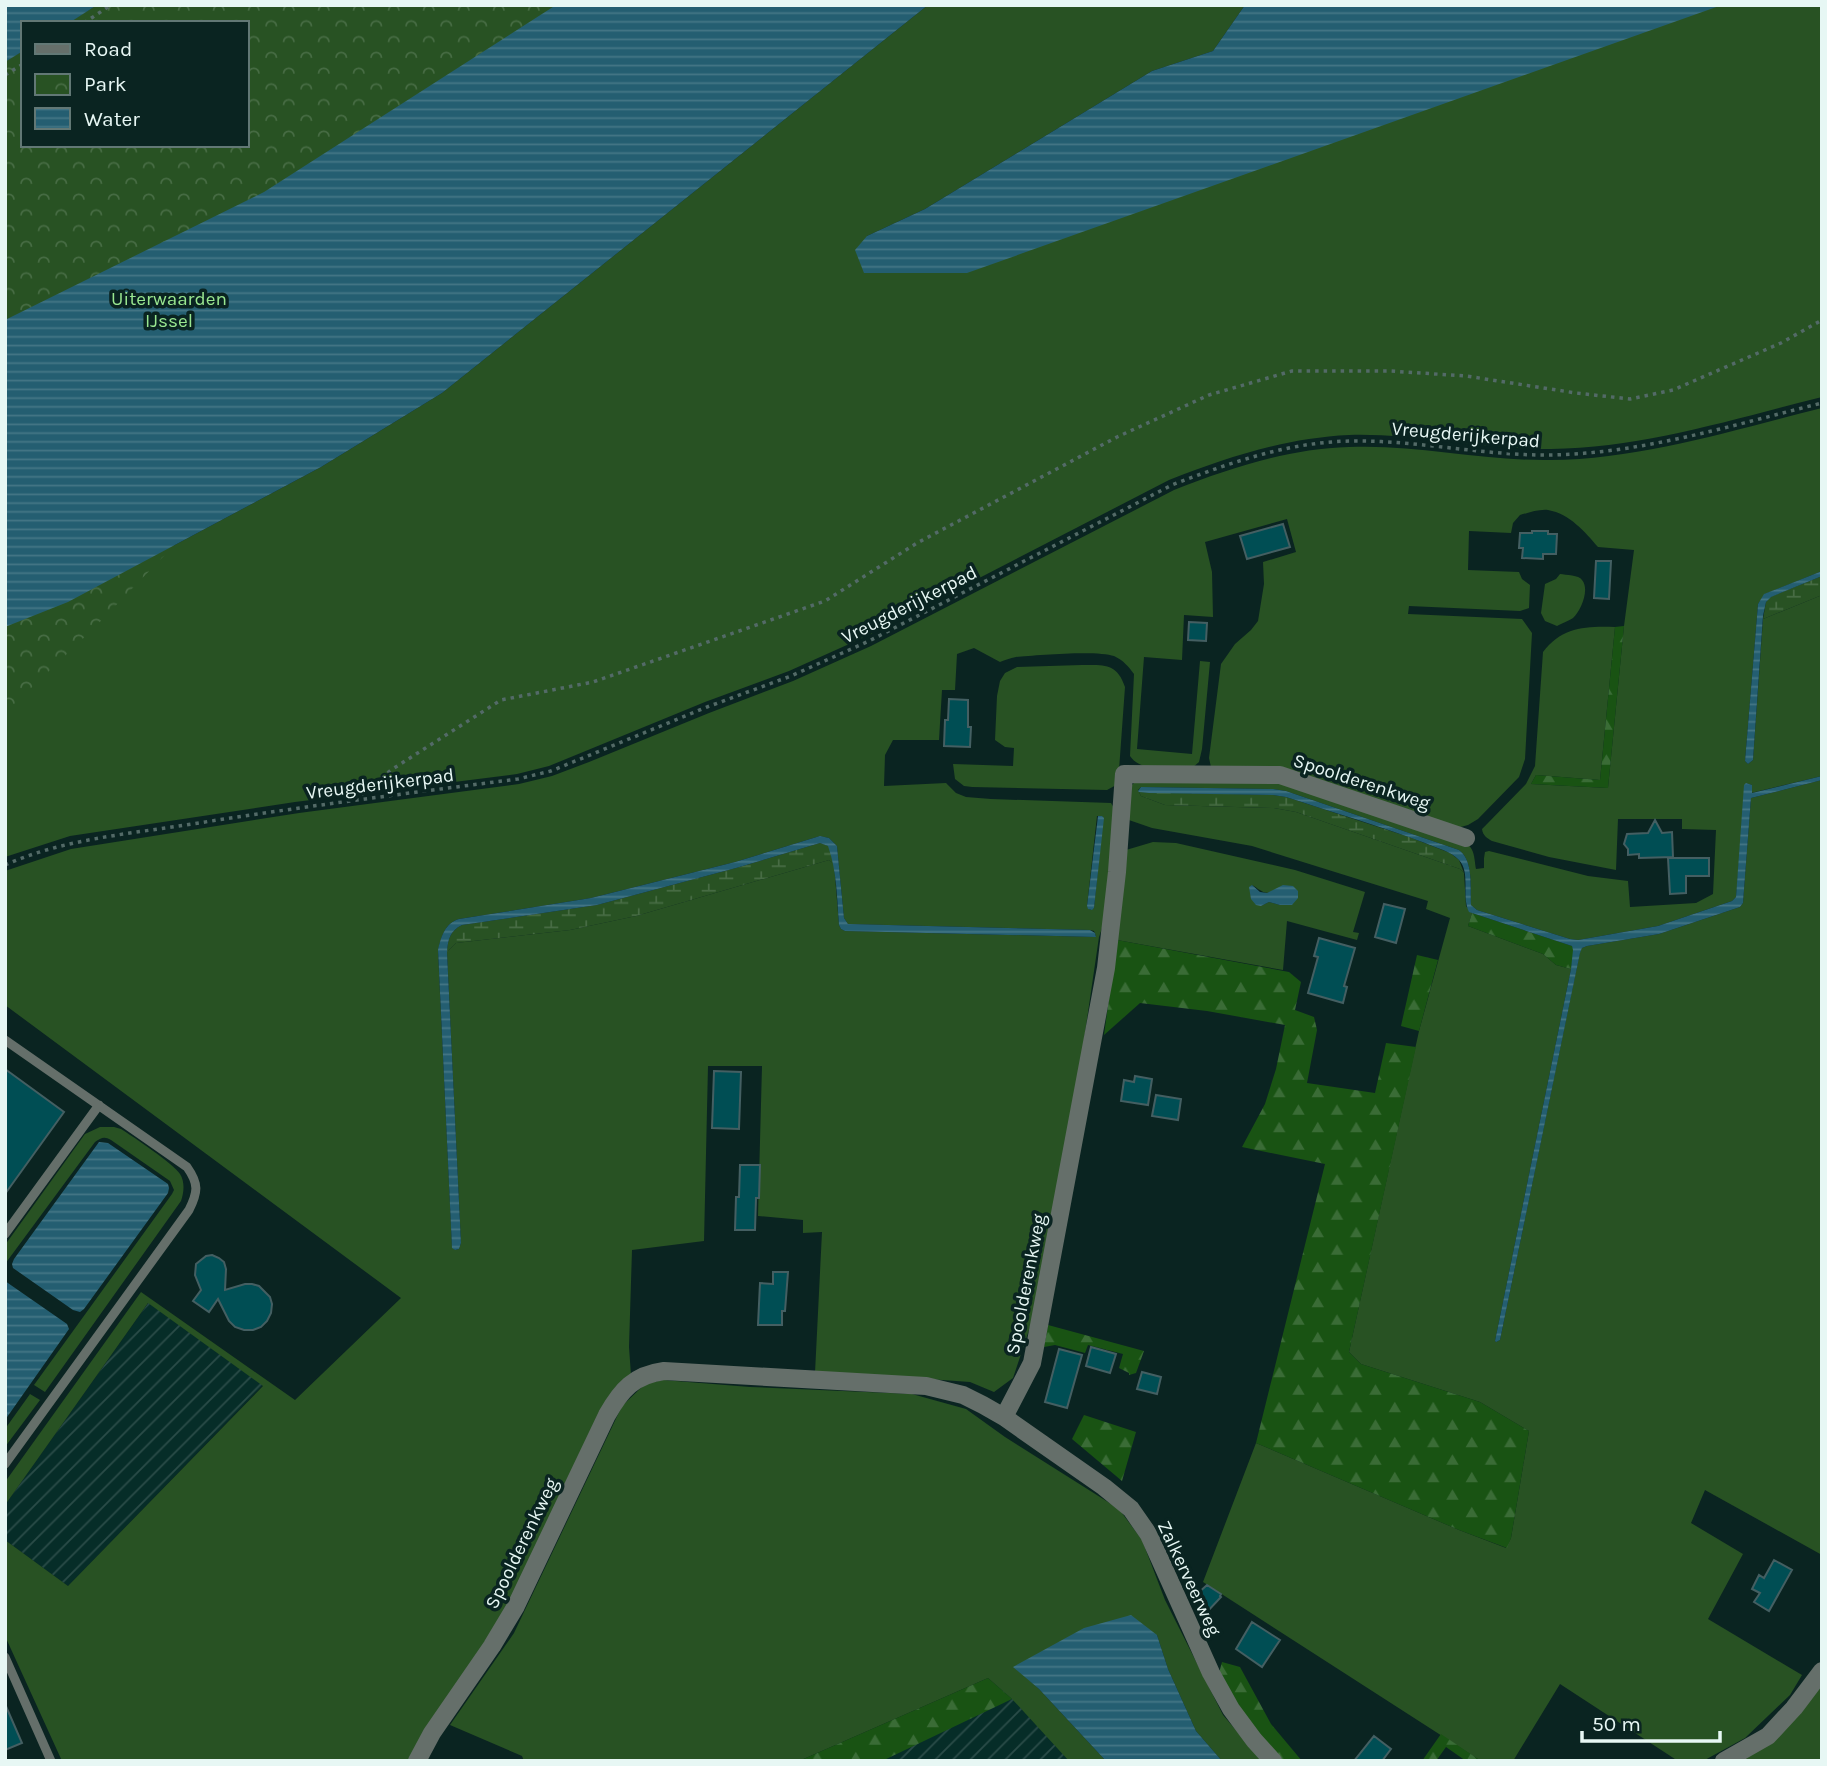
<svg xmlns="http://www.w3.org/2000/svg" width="1827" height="1766" viewBox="0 0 1827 1766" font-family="Karla,sans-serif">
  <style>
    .industrial { fill: url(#industrial-furrows) }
    .grass { fill: #285223; fill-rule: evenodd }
    .forest { fill: url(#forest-firs) }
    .wetland { fill: url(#wetland-marsh) }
    .park { fill: url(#park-crowns) }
    .water { fill: url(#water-rules) }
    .building { fill: #004e54; stroke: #445f62; stroke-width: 2 }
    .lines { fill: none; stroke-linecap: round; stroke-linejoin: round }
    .path { stroke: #536a67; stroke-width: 3.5; stroke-dasharray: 3.5 5; stroke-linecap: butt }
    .service { stroke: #656f6a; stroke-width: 9 }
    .minor { stroke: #656f6a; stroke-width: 18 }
    .labels { text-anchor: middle; stroke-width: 7; stroke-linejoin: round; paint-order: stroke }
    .park-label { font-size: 19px; fill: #99e790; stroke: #0a2421 }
    .street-label { font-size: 19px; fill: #e7f7f4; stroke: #0a2421 }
  </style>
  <defs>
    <pattern id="industrial-furrows" width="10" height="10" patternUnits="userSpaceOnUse" patternTransform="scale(1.75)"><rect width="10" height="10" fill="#062d28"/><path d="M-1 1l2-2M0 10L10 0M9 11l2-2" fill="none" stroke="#2a4c48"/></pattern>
    <pattern id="forest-firs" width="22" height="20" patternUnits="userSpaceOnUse" patternTransform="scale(1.75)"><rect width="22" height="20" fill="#195313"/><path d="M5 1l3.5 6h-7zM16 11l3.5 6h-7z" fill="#3a6c36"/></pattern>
    <pattern id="wetland-marsh" width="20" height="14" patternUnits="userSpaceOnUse" patternTransform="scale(1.75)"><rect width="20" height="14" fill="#285223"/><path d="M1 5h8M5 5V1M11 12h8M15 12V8" fill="none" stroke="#476c44"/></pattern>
    <pattern id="park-crowns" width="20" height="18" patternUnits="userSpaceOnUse" patternTransform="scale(1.75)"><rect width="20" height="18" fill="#285223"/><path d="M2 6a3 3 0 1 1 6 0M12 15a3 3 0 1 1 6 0" fill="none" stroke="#476c44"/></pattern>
    <pattern id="water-rules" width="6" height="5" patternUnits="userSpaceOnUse" patternTransform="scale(1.75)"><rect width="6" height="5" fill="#245e71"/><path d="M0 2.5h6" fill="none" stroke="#447686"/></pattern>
  </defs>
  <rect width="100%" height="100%" fill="#0a2421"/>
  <!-- industrial -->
  <path class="industrial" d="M149,1302L263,1385L68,1586L5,1540V1505Z
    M1003,1681L1086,1761H830Z"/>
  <!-- grass -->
  <path class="grass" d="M928,5H1245L1213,51L1152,71L925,209L867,236L1722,5H1822V397C1733,419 1643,448 1551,449C1483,450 1417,433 1349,435C1286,438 1227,457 1169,480L867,636L789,671L705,702L549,766L517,774L295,802L70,836L5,857V627L68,602L321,467L442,393Z
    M1822,408V571L1765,594L1758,604L1745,761L1748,764L1753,760L1763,619L1822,595V776L1751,793L1752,785L1746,783L1736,897L1732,901L1658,926L1578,940L1570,939L1477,910L1471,905C1470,888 1474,861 1459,850L1286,791L1273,789L1141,787L1138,790L1141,796L1165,805L1274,808L1296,812L1460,869L1464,873L1466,906L1472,913L1468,926L1543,954L1556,965L1571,969L1495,1341L1496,1342L1500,1340L1580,952L1582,948L1587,946L1659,934L1740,907L1743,903L1751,798L1822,780V1555L1705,1490L1691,1523L1743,1554L1708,1619L1802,1675L1790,1695L1745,1738L1703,1761H1678L1560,1684L1513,1761H1481L1203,1582L1256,1443L1459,1530L1506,1548L1511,1538L1529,1431L1480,1402L1361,1364L1349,1352L1419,1031L1450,918L1426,909L1428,901L1252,846L1152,828L1126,819C1126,803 1123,786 1141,779L1271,780L1288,783L1464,842C1475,848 1474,857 1476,869L1484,868V858L1485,852L1489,851L1588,876L1628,881L1630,907L1696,903L1713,894L1716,830L1682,829V819H1618L1616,870L1549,857L1492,841C1487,838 1483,836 1482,829L1487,824L1526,784L1535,766L1543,652C1562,627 1586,626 1615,627L1600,780L1536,775L1531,784L1608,788L1624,626L1634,550L1598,547C1585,532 1570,514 1548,510C1539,509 1528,513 1520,515L1513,523L1511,533L1469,531L1468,570L1519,572L1522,579L1530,585L1529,608L1520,611L1409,606L1408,614L1522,619L1532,633L1525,759L1519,777L1478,819L1468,825L1457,828L1437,823L1285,771L1215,769L1211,767L1209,758L1221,664L1235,644L1251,630L1258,621L1264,584L1263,562L1296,552L1287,519L1205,542L1212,572L1213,617L1184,615L1182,660L1144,657L1137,749L1192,754L1200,661L1210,662L1202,749L1199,762L1192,768C1175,772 1140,772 1130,756L1134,674C1129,667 1123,660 1114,656C1098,650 1035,655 1016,657C1010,658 1005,660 1000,662L974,648L957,654L955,690H942L939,740H893L885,755L884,786L946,783L956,793L966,797L991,799L1111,803L1117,813L1104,922L1099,937L1073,1115L1031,1324L1013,1378L994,1392L970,1382L845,1373H815L822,1232L803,1233V1220L758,1216L762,1066H708L704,1241L632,1250L629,1347L631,1375L613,1391L500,1622L454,1694L426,1732L411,1761H62L5,1636V1540L68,1586L263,1386L148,1303L5,1505V1482L141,1292L295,1400L401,1298L5,1005V871L71,849L299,813L519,784L552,776L589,762L709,713L793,681L871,646L1174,490C1230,468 1287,449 1349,447C1416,444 1483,461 1550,460C1643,459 1732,430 1822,408ZM1097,816H1102L1103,819L1094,908L1091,910L1089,909L1087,906ZM820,836L829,838L837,846L844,918L848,924L1090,930L1094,931L1096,936V937L845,931L841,929L839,925L834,864L829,860L636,916L570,930L456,943L447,952L461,1243L459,1249L455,1250L452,1247L438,951C441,937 445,923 459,919L591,898L735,862Z
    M1560,574C1566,575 1579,575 1582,580C1590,589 1581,611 1573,618C1569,621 1562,623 1557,626L1545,621L1541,613L1545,584L1556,579Z
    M1082,665C1104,665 1117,663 1125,687L1118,784L1107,790L972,787L964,786L955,779L953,764L1013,766L1014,748L1005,747L995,740L997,696L1000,681L1005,673L1017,667Z
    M1153,842L1176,843L1295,870L1365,892L1353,932L1359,933L1357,940L1287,921L1283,970L1117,940L1126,850ZM1252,885C1261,890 1265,897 1276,889L1292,905H1280L1269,902L1261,906Z
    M100,1127H114L121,1129C132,1136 174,1164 180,1174C185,1182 184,1192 181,1201L45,1392L34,1385L172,1194L174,1190L170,1181L111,1140C104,1136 101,1138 95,1142L5,1264V1245L85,1134Z
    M663,1380L750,1387L912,1394L966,1409L1005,1437L1119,1509L1142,1540L1165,1600L1223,1715L1262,1761H1222L1196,1731L1168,1669L1157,1635L1014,1667L1039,1689L1106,1761H1069L1012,1699L988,1678L799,1761H524L522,1756L450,1725L514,1633L622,1406L645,1384Z
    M30,1394L40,1400L5,1447V1429Z
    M1822,1682V1761H1733Z"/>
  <!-- forest -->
  <path class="forest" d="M1624,626L1608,788L1531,784L1536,775L1600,780L1615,627Z
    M1472,913L1572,946L1574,950L1571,969L1556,965L1543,954L1468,926Z
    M1117,940L1289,972L1301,982L1295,1010L1314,1017L1317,1030L1307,1083L1375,1093L1386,1043L1416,1047L1349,1352L1361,1364L1480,1402L1529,1431L1511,1538L1507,1548L1459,1530L1256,1443L1325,1164L1242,1147L1265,1104L1276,1069L1285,1025L1207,1011L1140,1003L1104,1035Z
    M1417,955L1438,960L1419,1031L1401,1026Z
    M1048,1325L1144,1351L1136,1373L1129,1375V1373L1119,1368L1123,1354L1088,1345L1085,1353L1055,1345L1044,1347Z
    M1084,1415L1136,1432L1122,1481L1072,1439Z
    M1222,1662L1240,1667L1271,1724L1302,1761H1282L1246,1719L1219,1673Z
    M988,1678L1012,1699L882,1761H799Z
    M1441,1734L1481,1761H1466L1446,1747L1436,1761H1422Z"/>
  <!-- wetland -->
  <path class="wetland" d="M1822,576V595L1763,619L1766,602L1770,597Z
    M1139,792L1273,795L1286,797L1409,837L1450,853L1459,860L1464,873L1460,869L1296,812L1274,808L1165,805L1141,796Z
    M820,843L829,846L834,864L829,860L636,916L570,930L456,943L447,952C448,939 450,931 462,925L597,905L736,868Z"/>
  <!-- park -->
  <path class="park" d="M97,5H698L93,629L5,713V61L23,51V145H247V23H68Z"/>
  <!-- water -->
  <path class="water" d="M5,5H97L69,23H23V51L5,62Z
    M556,5H928L442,393L321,467L68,602L5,627V320L264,192Z
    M1245,5H1722L967,273H864L855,250L867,236L925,209L1152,71L1213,51Z
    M1822,571V576L1771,597L1766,602L1763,616L1753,760L1748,764L1745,761L1758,604L1764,594Z
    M1822,776V780L1751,798L1743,903L1740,907L1659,934L1587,946L1582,948L1580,953L1500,1340L1496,1342L1495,1341L1571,969L1573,950L1572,946L1469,912C1461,896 1471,873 1459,860C1451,851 1436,848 1425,843C1380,826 1332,812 1286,797L1273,795L1149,793L1139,792L1138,791L1141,787L1273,789L1286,791L1459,850C1474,861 1470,888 1471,905L1477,910L1570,939L1578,940L1658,926L1732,901L1736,897L1744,785L1746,783L1752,785V793Z
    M1098,816H1102L1104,818L1094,908L1092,910L1088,909L1087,906Z
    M820,836L829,838L837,846L844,918L848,924L1090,930L1095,933L1096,937L845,931L841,929L839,925C837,899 837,871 828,846L820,843L736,868L597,905L462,925C450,931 448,939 447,952L461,1243L459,1249L455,1250L452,1248L438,950C441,937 445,923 459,919L591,898L735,862Z
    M1252,885L1260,892L1267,893L1283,885L1293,886L1298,891V898L1292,905H1280L1269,902L1261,906L1256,905L1251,899L1249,887Z
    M99,1142L108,1143L168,1184L169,1188L168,1193L84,1309L80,1312L73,1310L13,1268L12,1264L14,1259Z
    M5,1281L67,1324L69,1329L5,1420Z
    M1131,1615L1157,1635L1168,1669L1196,1731L1222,1761H1106L1039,1689L1013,1667L1084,1628Z"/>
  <!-- building -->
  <path class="building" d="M1283,524L1290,547L1247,559L1240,536Z
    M1532,531H1548V534H1557L1556,554H1543V559L1522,558L1523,548H1519L1520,533H1532Z
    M1596,561H1611L1609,599L1594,598Z
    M1189,622L1207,623L1206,641L1188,640Z
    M949,699L968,700V727H971L970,747L944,746L945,720H948Z
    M1655,820L1662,833L1672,832L1673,857L1639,858V854L1628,855V849L1624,844L1627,834L1648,833Z
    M1668,858H1709V876H1686V893L1670,894Z
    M1384,904L1405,909L1396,943L1375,937Z
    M1319,938L1355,948L1344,986L1347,987L1343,1003L1308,993L1318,957L1314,956Z
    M5,1069L64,1112L5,1194Z
    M714,1071L741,1072L739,1129L712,1128Z
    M1135,1076L1152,1079L1148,1105L1121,1101L1124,1080L1134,1082Z
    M1156,1095L1181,1099L1178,1120L1152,1116Z
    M740,1165H760L759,1198H756L755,1230H735L736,1197H739Z
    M212,1255L219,1258L224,1262L226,1269L225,1290L245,1284H252L259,1286L270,1297L272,1304L271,1313L267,1321L261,1327L253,1330H244L235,1327L229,1321L218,1299L209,1312L193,1301L201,1290L195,1275L196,1264L206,1256Z
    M773,1272H788L785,1311H782V1325H758L760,1283L773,1284Z
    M1091,1347L1116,1354L1110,1373L1086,1366Z
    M1059,1349L1082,1355L1067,1408L1045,1402Z
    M1142,1372L1161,1377L1157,1394L1137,1389Z
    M1774,1560L1792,1570L1769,1611L1754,1602L1760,1593L1752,1589L1759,1575L1764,1578Z
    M1207,1585L1221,1594L1220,1596L1221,1597L1206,1613L1197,1594Z
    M1252,1622L1280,1640L1262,1667L1236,1649Z
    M5,1704L22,1743L5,1750Z
    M1374,1736L1391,1749L1382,1761H1354Z"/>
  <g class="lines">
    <!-- path -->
    <path class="path" d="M84,23L111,5
      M5,75L23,64
      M355,800L391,770L501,700L593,682L825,601L917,543L1117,437L1209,395L1292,371H1390L1466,376L1576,393L1630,399L1673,390L1781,343L1822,320
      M5,865C63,839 129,834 192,824C300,807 409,793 518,779L551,771L707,707L791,676L869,641L1172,485C1229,463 1288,442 1351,441C1418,440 1484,456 1552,455C1644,453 1733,425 1822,403"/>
    <!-- service -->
    <path class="service" d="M5,1040L187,1167C199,1184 198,1192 189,1210L5,1464
      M5,1234L99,1105
      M5,1657L51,1761"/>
    <!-- minor -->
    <path class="minor" d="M1004,1417L1032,1363L1106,968L1117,872L1124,774L1280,775L1466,838
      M417,1761L432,1733L492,1646L516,1606L607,1415C621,1390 634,1375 664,1371L926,1386L963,1395L983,1405L1004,1417L1104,1487L1131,1509L1149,1535L1211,1673L1231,1709L1254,1740L1273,1761
      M1724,1761L1768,1736L1794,1708L1822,1671"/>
  </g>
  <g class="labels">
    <!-- park labels -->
    <g class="park-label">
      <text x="169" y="305">Uiterwaarden<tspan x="169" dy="22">IJssel</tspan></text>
    </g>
    <!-- street labels -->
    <g class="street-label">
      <text transform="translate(1466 434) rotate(5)" y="7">Vreugderijkerpad</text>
      <text transform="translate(909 604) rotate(-27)" y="7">Vreugderijkerpad</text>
      <text transform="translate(1362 781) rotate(18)" y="7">Spoolderenkweg</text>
      <text transform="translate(380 783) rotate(-7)" y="7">Vreugderijkerpad</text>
      <text transform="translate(1025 1284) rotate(-79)" y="7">Spoolderenkweg</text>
      <text transform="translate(521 1543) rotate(-64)" y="7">Spoolderenkweg</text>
      <text transform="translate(1190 1578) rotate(65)" y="7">Zalkerveerweg</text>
    </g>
  </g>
  <!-- border -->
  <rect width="1827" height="1766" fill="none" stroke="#e7f7f4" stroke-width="14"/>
  <!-- legend -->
  <rect x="21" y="21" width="228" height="126" fill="#0a2421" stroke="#627875" stroke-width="2"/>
  <rect x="35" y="44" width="35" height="10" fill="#656f6a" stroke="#627875" stroke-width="2"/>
  <text x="84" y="56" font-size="21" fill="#e7f7f4">Road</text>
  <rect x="35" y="74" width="35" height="21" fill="url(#park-crowns)" stroke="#627875" stroke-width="2"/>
  <text x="84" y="91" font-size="21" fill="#e7f7f4">Park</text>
  <rect x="35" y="108" width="35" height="21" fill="url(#water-rules)" stroke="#627875" stroke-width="2"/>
  <text x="84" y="126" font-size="21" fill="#e7f7f4">Water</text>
  <!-- scale -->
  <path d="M1582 1731v10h138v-10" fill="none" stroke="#e7f7f4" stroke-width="3.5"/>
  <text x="1592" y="1731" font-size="21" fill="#e7f7f4" stroke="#0a2421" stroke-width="5" paint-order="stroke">50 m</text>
</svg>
